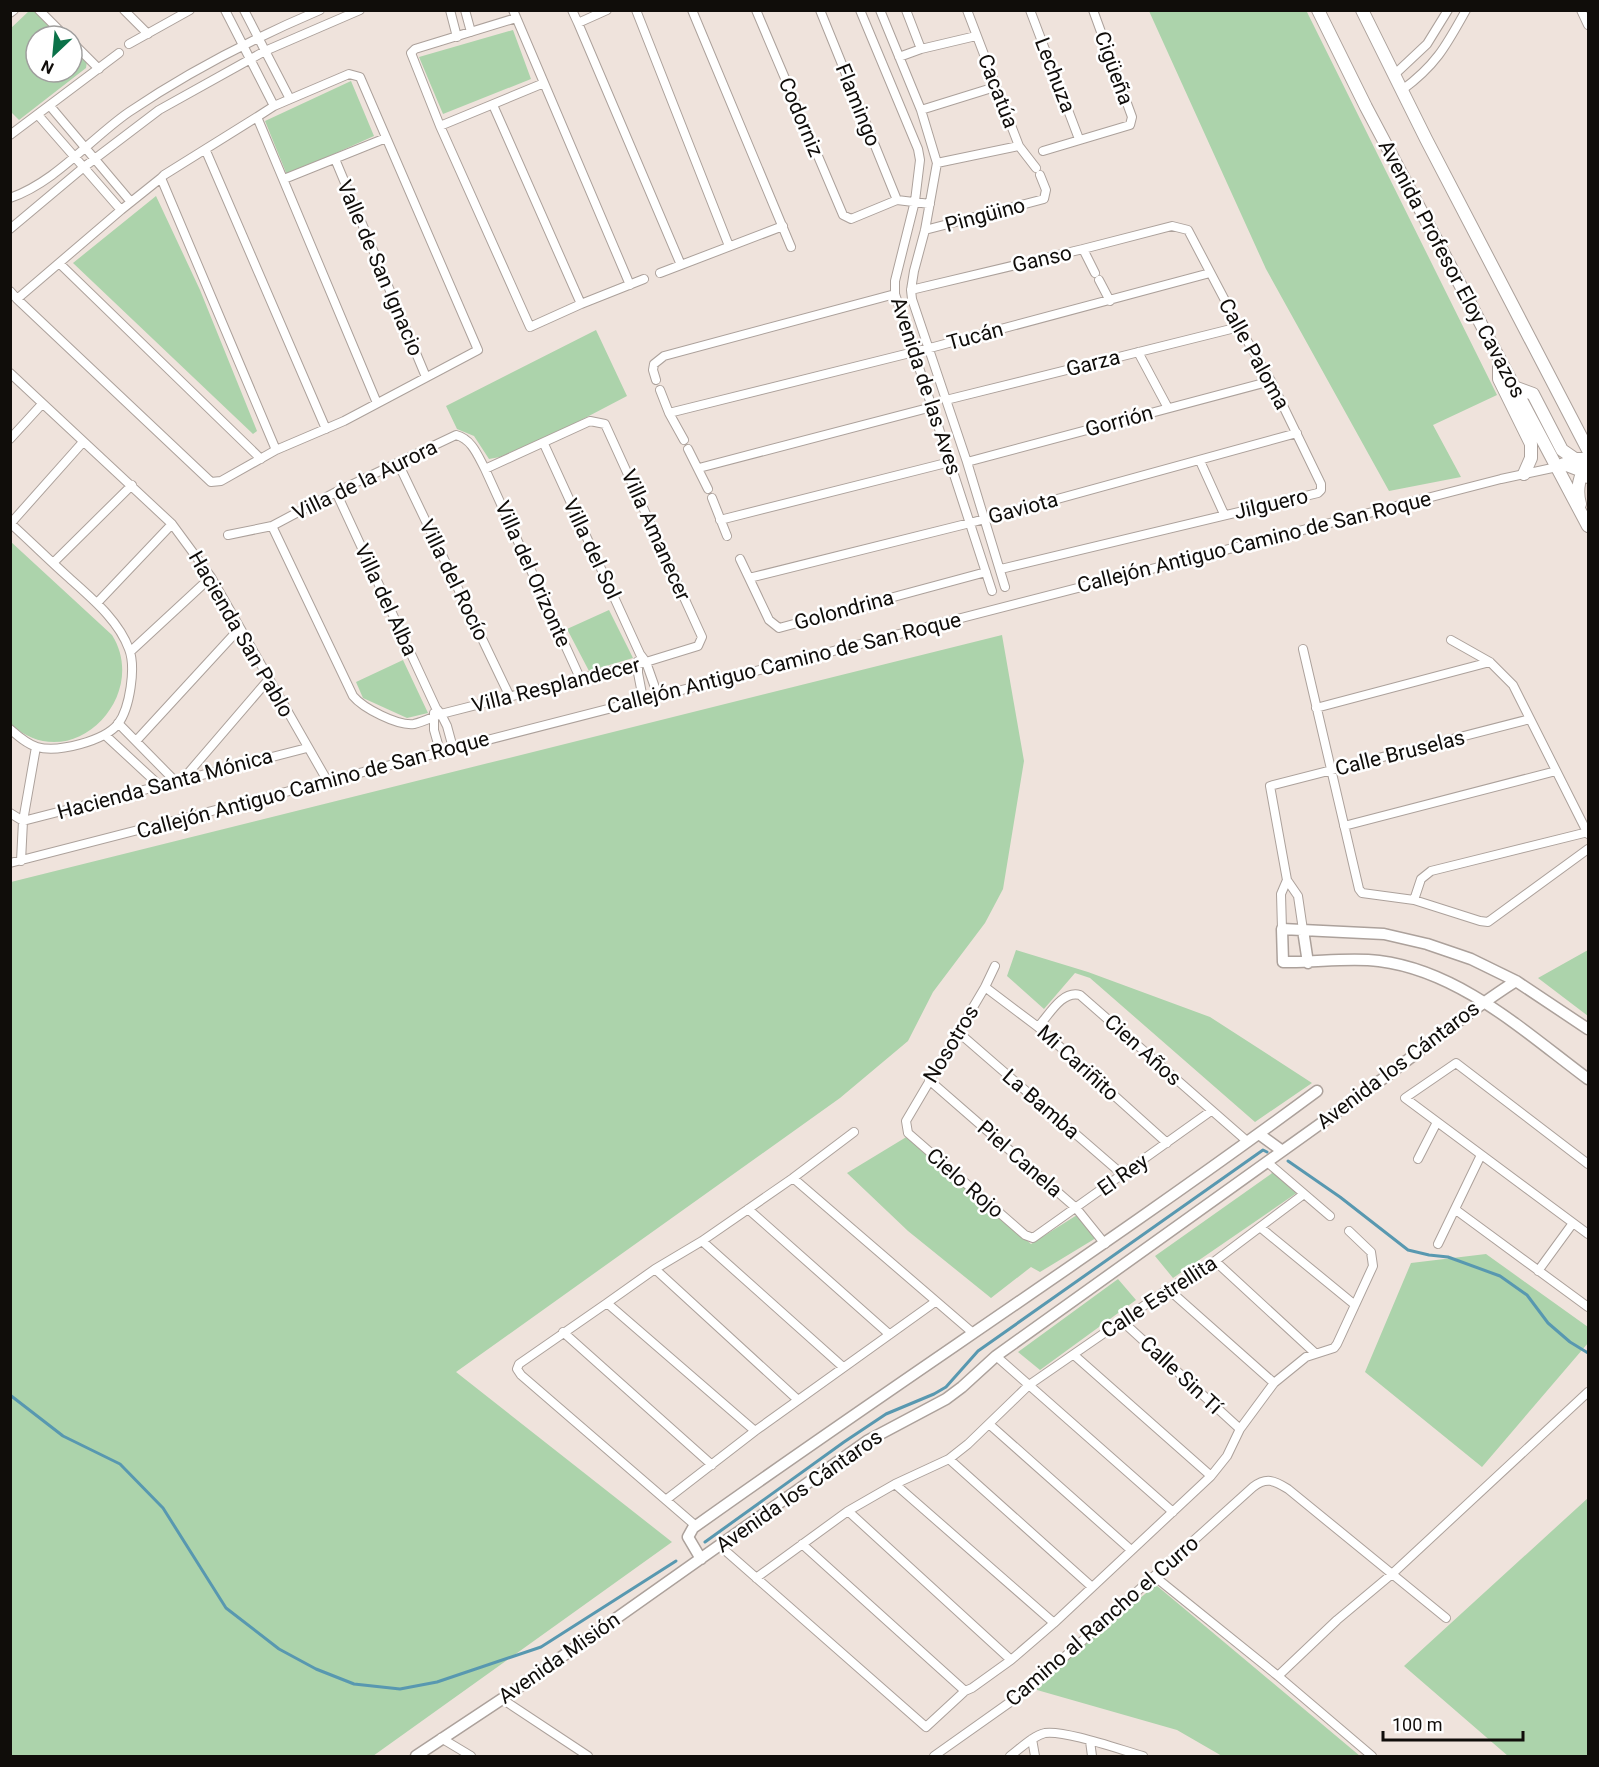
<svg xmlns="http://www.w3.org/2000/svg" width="1599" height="1767" viewBox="0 0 1599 1767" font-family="Roboto,sans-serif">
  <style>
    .green { fill: #acd3ab }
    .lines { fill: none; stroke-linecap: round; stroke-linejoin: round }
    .stream { stroke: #5898b0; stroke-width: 3 }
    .minor-casing { stroke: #aca19b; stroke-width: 10 }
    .tertiary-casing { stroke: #aca19b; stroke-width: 13 }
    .secondary-casing { stroke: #aca19b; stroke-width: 14 }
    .minor { stroke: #fff; stroke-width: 8 }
    .tertiary { stroke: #fff; stroke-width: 10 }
    .secondary { stroke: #fff; stroke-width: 12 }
    .labels { text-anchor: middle; stroke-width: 5; stroke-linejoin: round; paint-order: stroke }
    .street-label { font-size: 21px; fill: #100d0a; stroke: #fff }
  </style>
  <rect width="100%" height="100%" fill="#efe3dc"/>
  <!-- green -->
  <path class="green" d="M1306,10L1497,395L1433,425L1461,477L1389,491L1266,269L1149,11Z
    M29,11H35L61,36H36V72H72V47L87,61L86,68L19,120L11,112L10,29Z
    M513,30L531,79L443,114L419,57Z
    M351,81L374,136L287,175L265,121Z
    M156,196L200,290L257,431L253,434L73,263Z
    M596,330L627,396L564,429L500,457L489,459L474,436L457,429L446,406Z
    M10,541L112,635C151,697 70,779 11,724Z
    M609,610L633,658L589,671L567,629Z
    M1002,635L1024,761L1003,889L985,923L933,992L908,1041L840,1098L456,1372L672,1542L373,1756H11V882Z
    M403,660L428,713L407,718L363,698L356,682Z
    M1016,950L1088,972L1210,1017L1312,1083L1255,1122L1090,978L1075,973L1044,1009L1007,976Z
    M1588,950V1016L1538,978Z
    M908,1136L1031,1244L1077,1215L1096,1238L1040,1272L1031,1267L991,1298L908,1231L847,1173Z
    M1275,1171L1298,1192L1173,1278L1155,1256Z
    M1486,1254L1588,1327V1343L1482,1467L1365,1372L1411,1263Z
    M1118,1279L1136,1300L1040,1370L1018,1352Z
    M1588,1498V1756H1508L1404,1666Z
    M1156,1585L1360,1756H1222L1177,1730L1030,1688Z"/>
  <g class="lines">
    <!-- stream -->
    <path class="stream" d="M1288,1161L1340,1197L1408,1250L1429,1255L1448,1257L1500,1276L1527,1295L1548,1323L1570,1342L1588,1353
      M10,1395L63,1436L120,1464L163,1508L226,1608L279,1649L316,1669L354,1684L400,1689L437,1682L541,1647L676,1561
      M705,1542L844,1442L886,1414L934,1394L946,1387L978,1351L1263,1150L1267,1152"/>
    <!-- minor casing -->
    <g class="minor-casing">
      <path id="minor" d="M39,10L65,36
        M124,10L148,34
        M225,10L274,106
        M244,10L290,99
        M450,10L457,37
        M465,10L471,32
        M513,10L630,285
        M572,10L578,23L607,10
        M636,10L729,246
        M692,10L791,247
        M756,10L843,215L851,219L897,200L930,204
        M820,10L897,200
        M860,10L918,149L920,160L915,201L895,281V294L992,591
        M880,10L921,110L937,163L925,230L914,271L911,290L912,299L967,462L1005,587
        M906,10L921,49
        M967,10L1019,146L1036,168
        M1030,10L1079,139
        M1581,10L1588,25
        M10,13L14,10
        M516,18L415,49L411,53L440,126L530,327L581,304L644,279
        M578,23L681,265
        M72,42L99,69
        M129,44L190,10
        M899,57L921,49L976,36
        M1394,75L1427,44L1448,10
        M1402,90C1436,65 1446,46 1466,10
        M493,105L581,304
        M50,106L131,202
        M921,110L995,87
        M38,115L121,210
        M257,117L274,106L349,74L360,77L475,343L478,350L344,421L276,450L161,178L164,175L257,117L377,403
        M440,126L544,83
        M10,135L119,53
        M206,151L326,429
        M1043,151L1130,125L1132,117L1093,10
        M335,159L426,377
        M937,163L1019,146
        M284,179L386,138
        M10,198C56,182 90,139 129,112C188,72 254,38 320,10
        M10,229L84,167L159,110L265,51L360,10
        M925,230L1044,199L1046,190L1040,175
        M1083,249L1095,273
        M59,263L261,459
        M660,273L783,226
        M1099,280L1110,301
        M911,290L1083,249L1172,226L1188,230L1239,327L1271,381L1321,484V490L1318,493L1001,569
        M10,291L17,299L121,210L161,178
        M17,299L211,482L221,481L276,450
        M1138,352L1168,408
        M10,373L172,524L211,577L328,782
        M656,380L653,370L654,364L664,356L895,294
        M660,390L669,413L684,440
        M946,400L1239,327
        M669,413L930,348L1210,273
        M10,439L42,404
        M544,444L640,654L646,662L658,696
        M688,449L708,489
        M1200,461L1224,514
        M967,462L1271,381
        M398,463L510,697
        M699,468L932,407
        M336,492L436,708L441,714L447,726L453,748
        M712,498L727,536
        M720,520L950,462
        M10,523C30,541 48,559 67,576C90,597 118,619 129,649C136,667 130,708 118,724C104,741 58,753 37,747C27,744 18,736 10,729
        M11,523L83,442
        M272,526L353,696C363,708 397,726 414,724C423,722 433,717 441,714L646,662L698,646L702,637L605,424L590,421L485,469
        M228,535L272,526L336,492L456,435C472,439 478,456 485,469L580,678
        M740,559L769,620L779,628L986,572
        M53,563L132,485
        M749,578L970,523L1297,433
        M97,603L172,524
        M1451,640L1490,662L1513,685L1588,834
        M1303,649L1359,889L1362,893L1414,900L1480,921L1488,922L1588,849
        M131,651L211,577
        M638,661V673L643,699
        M1316,708L1490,662
        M434,713V730L440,751
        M118,723L175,781
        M105,735L159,785
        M136,741L239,629
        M184,778L269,679
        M10,813L23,821L307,748
        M1344,826L1556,771
        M21,861L23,821L36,747
        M10,863L1501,479L1557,467
        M1414,900L1421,879L1431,871L1588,832
        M1282,929L1281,894L1287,880
        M1303,930L1298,896L1287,880L1270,786L1530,719
        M995,966L985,987L906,1121L908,1133L1025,1235L1033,1238L1211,1111
        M985,987L1038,1027L1167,1143
        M1038,1027C1049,1015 1062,990 1080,995L1248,1142
        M958,1032L1123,1175
        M929,1080L1076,1208L1105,1244
        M1418,1159L1437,1122
        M1267,1162L1330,1216
        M1588,1164L1456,1063L1405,1098L1588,1234
        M793,1178L973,1333
        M748,1209L889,1334
        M1456,1210L1588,1307
        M1261,1228L1355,1305
        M702,1241L843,1367
        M1438,1244L1481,1155
        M1215,1261L1315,1353
        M655,1269L798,1400
        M1538,1271L1573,1223
        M1168,1289L1274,1383
        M607,1303L519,1364L517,1369L521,1375L696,1526
        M1122,1321L1240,1429
        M563,1332L712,1465
        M1074,1355L1211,1476
        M996,1356L1173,1512
        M989,1424L1131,1550
        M755,1431L607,1303L655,1269L702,1241L793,1178L854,1132
        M949,1459L1092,1587
        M895,1484L1054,1623L1211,1476L1227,1456L1240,1429L1274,1383L1306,1357L1334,1348L1337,1344L1373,1266L1371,1252L1349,1231
        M667,1499L755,1431L935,1302
        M848,1511L1011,1660L1054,1623
        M802,1544L965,1691L972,1688L1011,1660
        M720,1546L926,1727L965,1691
        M1154,1576L1278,1676L1372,1756
        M756,1578L848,1511L895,1484L949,1459L968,1444L1029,1385L1168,1289L1215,1261L1304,1194
        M1278,1676L1337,1620L1392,1574L1588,1392
        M502,1699L588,1756
        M441,1738L471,1756
        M1032,1739L1035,1756
        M1090,1741L1092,1756
        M934,1756L1030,1688L1253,1487C1266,1477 1274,1480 1288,1489L1446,1618
        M1010,1756C1020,1749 1032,1736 1045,1733C1065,1730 1121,1750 1143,1756"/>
    </g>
    <!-- tertiary casing -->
    <g class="tertiary-casing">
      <path id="tertiary" d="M1303,930L1308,963
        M1588,1029L1516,981L1471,959L1427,944L1384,934L1282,929L1283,962C1315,963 1347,957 1379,961C1460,971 1526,1033 1588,1079
        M1259,1134L1281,1150
        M701,1559L688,1537L693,1528C900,1380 1113,1242 1317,1091
        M416,1756L502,1699L867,1441L946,1399L962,1387L996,1356C1117,1268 1240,1182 1362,1094C1414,1057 1462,1015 1516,981"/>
    </g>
    <!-- secondary casing -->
    <g class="secondary-casing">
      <path id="secondary" d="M1318,10L1366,107L1588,526
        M1362,10L1426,139L1588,450
        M1499,362V379L1531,444V458L1524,474
        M1514,387L1533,394L1562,450L1575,459H1588
        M1557,467L1564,464L1582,471L1588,477
        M1580,504C1576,490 1579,475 1588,464"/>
    </g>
    <!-- minor -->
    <use href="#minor" class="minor"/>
    <!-- tertiary -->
    <use href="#tertiary" class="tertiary"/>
    <!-- secondary -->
    <use href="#secondary" class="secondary"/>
  </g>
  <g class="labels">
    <!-- street labels -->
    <g class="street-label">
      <text transform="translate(1114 68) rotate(70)" y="7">Cigüeña</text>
      <text transform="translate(1055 75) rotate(69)" y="7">Lechuza</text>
      <text transform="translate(998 91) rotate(69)" y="7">Cacatúa</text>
      <text transform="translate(858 105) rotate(68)" y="7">Flamingo</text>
      <text transform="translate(801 117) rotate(67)" y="7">Codorniz</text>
      <text transform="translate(985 215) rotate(-15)" y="7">Pingüino</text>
      <text transform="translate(1042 259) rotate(-13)" y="7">Ganso</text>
      <text transform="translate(380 268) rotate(67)" y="7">Valle de San Ignacio</text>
      <text transform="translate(1452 269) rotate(62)" y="7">Avenida Profesor Eloy Cavazos</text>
      <text transform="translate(975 336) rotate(-15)" y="7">Tucán</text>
      <text transform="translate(1254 354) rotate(61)" y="7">Calle Paloma</text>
      <text transform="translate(1093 363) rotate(-14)" y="7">Garza</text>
      <text transform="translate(926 386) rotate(72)" y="7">Avenida de las Aves</text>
      <text transform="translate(1119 421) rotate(-15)" y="7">Gorrión</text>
      <text transform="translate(365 480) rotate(-26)" y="7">Villa de la Aurora</text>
      <text transform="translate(1271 504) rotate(-13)" y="7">Jilguero</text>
      <text transform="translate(1023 508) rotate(-15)" y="7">Gaviota</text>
      <text transform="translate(656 535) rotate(66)" y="7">Villa Amanecer</text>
      <text transform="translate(1254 542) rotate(-14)" y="7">Callejón Antiguo Camino de San Roque</text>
      <text transform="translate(592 549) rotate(65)" y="7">Villa del Sol</text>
      <text transform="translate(533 574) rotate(66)" y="7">Villa del Orizonte</text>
      <text transform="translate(454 580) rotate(64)" y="7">Villa del Rocío</text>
      <text transform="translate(386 600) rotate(65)" y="7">Villa del Alba</text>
      <text transform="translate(844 610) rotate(-15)" y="7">Golondrina</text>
      <text transform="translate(241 634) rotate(60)" y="7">Hacienda San Pablo</text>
      <text transform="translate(784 663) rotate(-14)" y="7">Callejón Antiguo Camino de San Roque</text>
      <text transform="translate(556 685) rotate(-14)" y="7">Villa Resplandecer</text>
      <text transform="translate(1400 753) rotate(-14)" y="7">Calle Bruselas</text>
      <text transform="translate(165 784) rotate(-15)" y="7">Hacienda Santa Mónica</text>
      <text transform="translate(313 785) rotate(-15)" y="7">Callejón Antiguo Camino de San Roque</text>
      <text transform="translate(951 1044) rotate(-59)" y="7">Nosotros</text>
      <text transform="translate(1143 1050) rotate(42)" y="7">Cien Años</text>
      <text transform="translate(1078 1063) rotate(42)" y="7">Mi Cariñito</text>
      <text transform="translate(1398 1065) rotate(-37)" y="7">Avenida los Cántaros</text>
      <text transform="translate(1041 1104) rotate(41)" y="7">La Bamba</text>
      <text transform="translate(1020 1159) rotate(41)" y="7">Piel Canela</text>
      <text transform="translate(1123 1175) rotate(-35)" y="7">El Rey</text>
      <text transform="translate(965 1183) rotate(41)" y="7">Cielo Rojo</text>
      <text transform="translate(1159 1297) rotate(-33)" y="7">Calle Estrellita</text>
      <text transform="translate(1181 1375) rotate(43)" y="7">Calle Sin Tí</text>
      <text transform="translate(799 1491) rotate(-35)" y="7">Avenida los Cántaros</text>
      <text transform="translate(1102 1621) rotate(-41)" y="7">Camino al Rancho el Curro</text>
      <text transform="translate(559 1658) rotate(-35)" y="7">Avenida Misión</text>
    </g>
  </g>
  <!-- border -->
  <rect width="1599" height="1767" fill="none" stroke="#100d0a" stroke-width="24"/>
  <!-- north arrow -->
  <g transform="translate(54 54) rotate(206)"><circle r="28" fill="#ffffff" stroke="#9f9e9d" stroke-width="1.5"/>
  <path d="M0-4.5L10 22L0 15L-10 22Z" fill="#0b7249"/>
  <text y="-9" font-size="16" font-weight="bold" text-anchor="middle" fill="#100d0a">N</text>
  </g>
  <!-- scale -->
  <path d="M1383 1731v9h140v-9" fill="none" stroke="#100d0a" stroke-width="3"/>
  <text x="1392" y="1731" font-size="18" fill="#100d0a" stroke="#ffffff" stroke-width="4.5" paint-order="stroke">100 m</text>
</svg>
